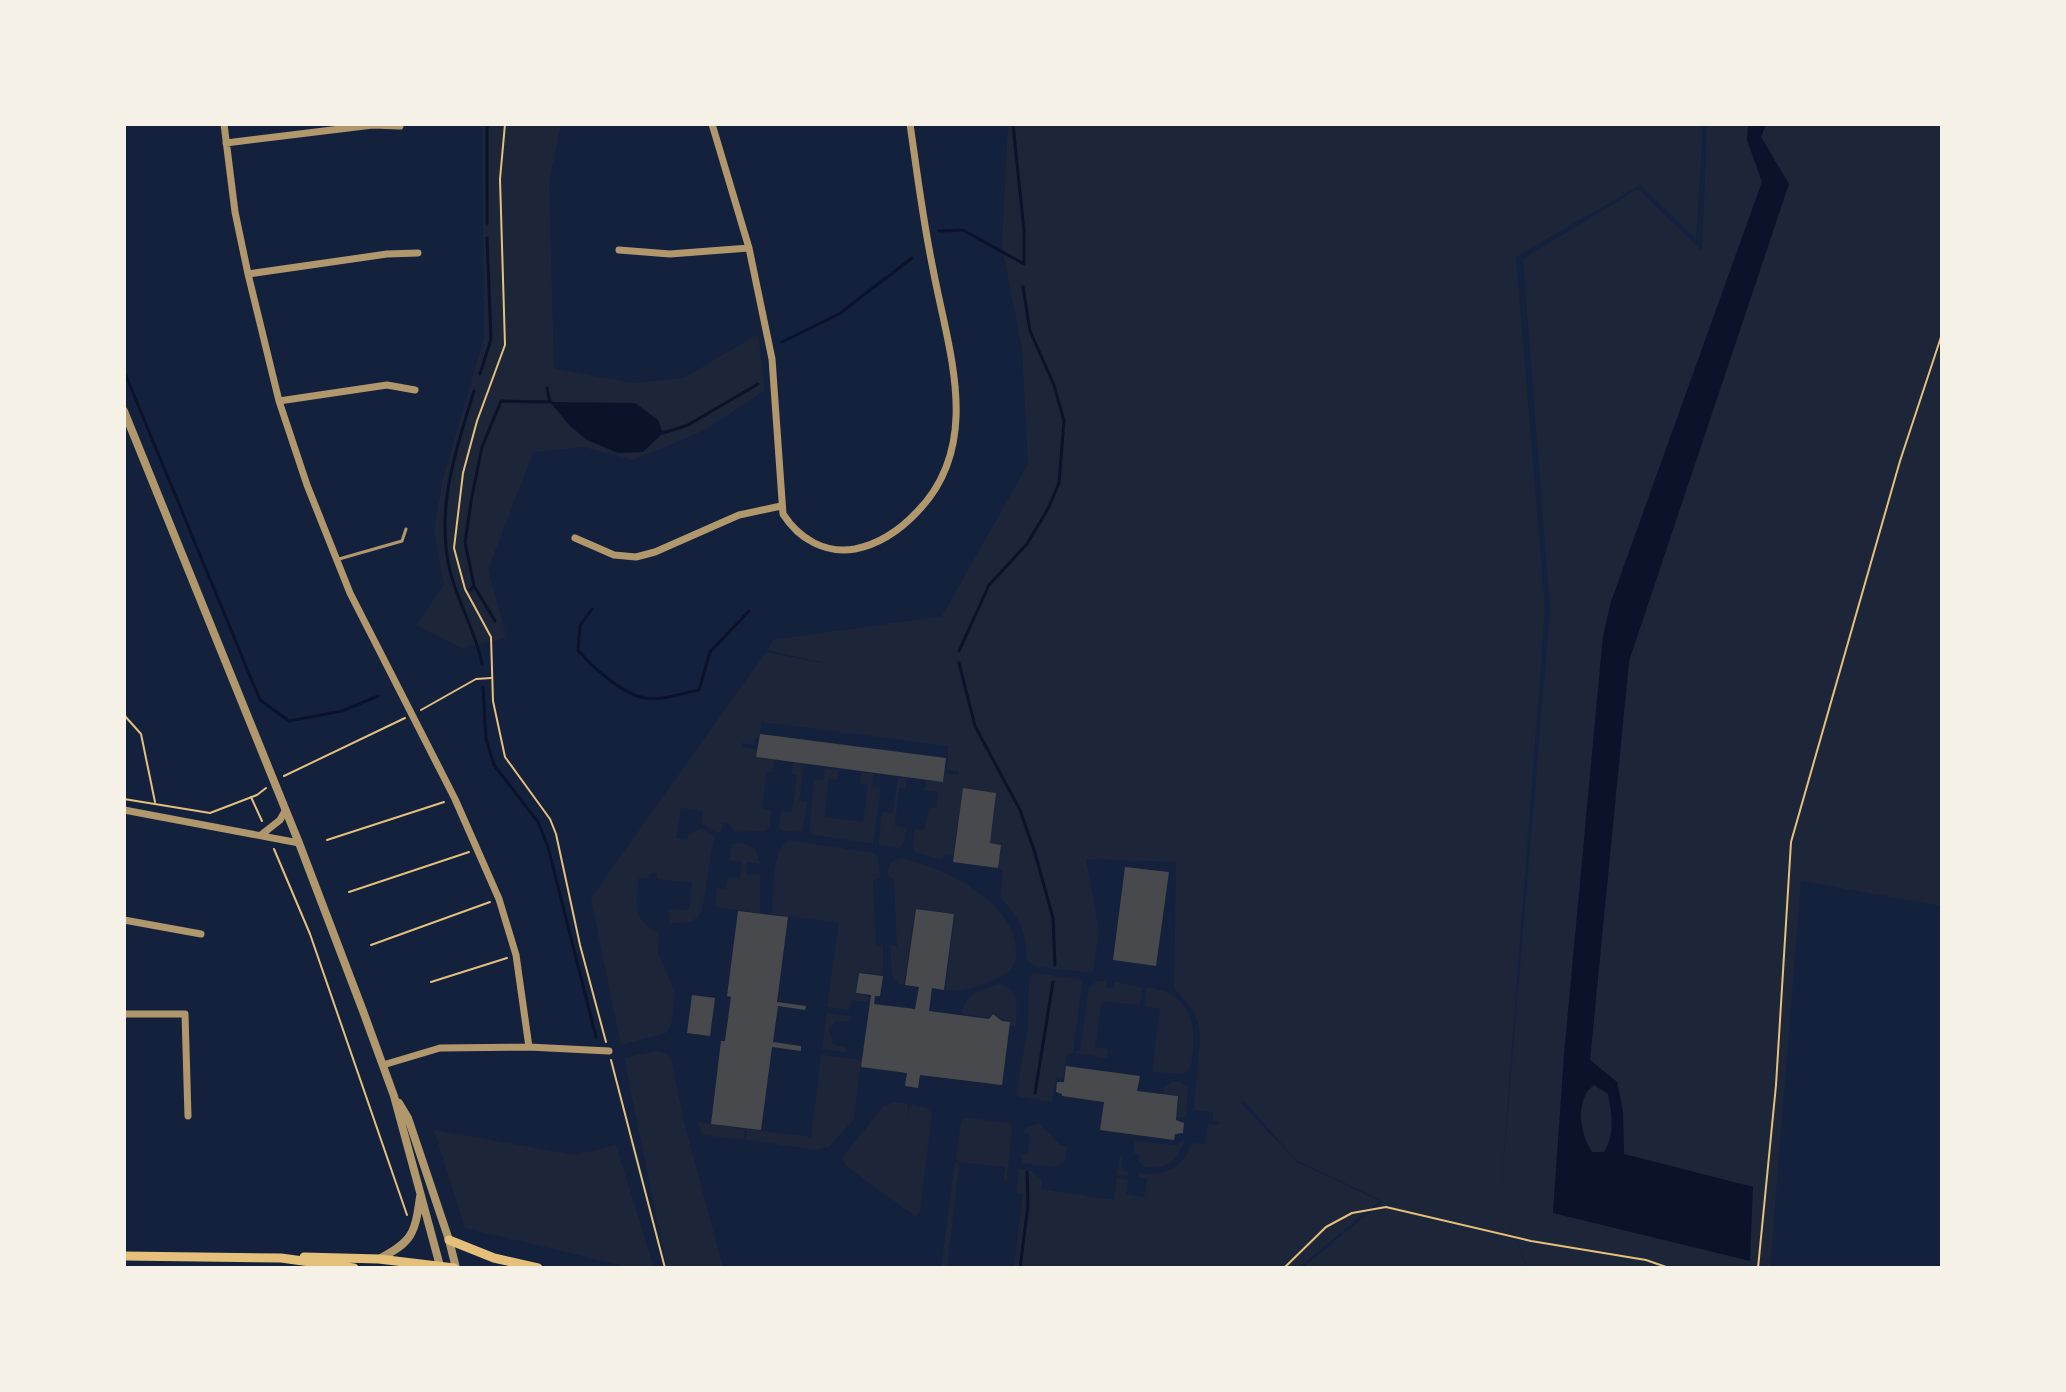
<svg xmlns="http://www.w3.org/2000/svg" width="2066" height="1392" viewBox="0 0 2066 1392" font-family="'Golos Text',sans-serif">
  <style>
    .green { fill: #1d2539 }
    .water { fill: #0b132b; fill-rule: evenodd }
    .lines { fill: none; stroke-linecap: round; stroke-linejoin: round }
    .stream { stroke: #0b132b; stroke-width: 3 }
    .building { fill: #48494c }
    .path { stroke: #e5c07b; stroke-width: 2 }
    .service { stroke: #b1986c; stroke-width: 3 }
    .minor { stroke: #b1986c; stroke-width: 7 }
    .tertiary { stroke: #b1986c; stroke-width: 8 }
    .secondary { stroke: #e5c07b; stroke-width: 9 }
  </style>
  <rect width="100%" height="100%" fill="#14213d"/>
  <!-- green -->
  <path class="green" d="M482,124H561L549,182L554,369L633,383L684,378L758,334L765,390L705,430L634,460L583,447L533,452L488,570L507,638L461,648L416,625L444,585L434,531L443,479L484,338Z
    M1008,124H1703L1696,239L1640,185L1516,257L1545,609L1500,1205L1550,611L1523,259L1638,189L1702,251L1707,124H1748L1762,182L1611,602L1603,636L1564,1055L1553,1212L1753,1187L1624,1154L1623,1112L1617,1082L1590,1060L1629,661L1788,184L1761,137L1766,124H1942V906L1801,881L1770,1268H1528L1505,1215L1527,1268H1302L1383,1201L1296,1160L1243,1100L1241,1103L1297,1162L1380,1201L1298,1268H1014L1023,1194L1016,1193L1019,1169L1032,1171L1042,1180L1041,1189L1114,1200L1120,1155L1123,1157L1121,1170L1129,1171L1128,1176L1118,1175L1117,1178L1128,1180L1126,1194L1144,1197L1147,1179L1138,1177L1139,1173C1165,1176 1183,1169 1192,1143L1205,1144L1208,1124L1216,1125L1220,1122L1213,1120V1112L1194,1110L1200,1038L1199,1027L1194,1011L1174,988L1176,862L1086,859L1099,931L1093,973L1037,967L1027,960C1026,933 1020,916 1000,898L1003,870L998,868L1001,845L990,843L963,788L953,856L947,855L941,860L915,852L913,848L914,829L925,830L929,807L936,808L938,791H924L926,780L943,782L945,773L959,775V771L948,770V746L762,722L759,739L755,738L754,745L741,743V747L757,749V757L774,760L772,772H767L762,808L772,810L769,827L765,831L734,832L729,824L723,823L721,832H715L702,824L703,811L681,808L676,838L687,840L689,834L702,828L714,836L702,911C693,926 685,921 670,924L668,909L689,910L692,883L658,879L656,873H651L647,878H639C635,905 632,919 659,933L658,953L675,992L671,1026L666,1033L621,1045L591,898L766,652L847,668L767,650L773,640L942,616L1028,464L1022,348L1002,246Z
    M793,763L804,765L799,801L808,802L802,832L782,831L779,827L781,811L792,812L797,775L791,774Z
    M825,768L839,770L837,780L829,779L824,817L863,822L868,785L860,783L861,772L874,774L872,787L881,788L873,844L809,834L814,780H823Z
    M898,777L907,778L905,789L899,788L895,826L906,828L904,842L899,848L879,845V842L882,812L893,813Z
    M789,840L873,853L878,857L880,877L873,880L876,947L883,944V975L858,972L856,994L869,996L868,1002L851,1000L849,1010L827,1007L839,923L772,914C774,895 771,849 789,840Z
    M742,843L755,848L760,864L747,862L746,874L760,876V913L715,907L717,888L726,889L728,877L740,878L742,862L729,860L732,844Z
    M900,858C942,866 1014,901 1016,949C1017,968 1010,973 993,980C976,987 964,992 945,990L955,914L915,908L904,985L898,984L892,975L890,944L897,947L894,880L887,875L890,863Z
    M1035,973L1079,979L1082,982L1073,1053L1067,1054L1063,1078L1056,1077L1052,1102L1016,1096L1028,1026L1029,977Z
    M1097,981H1106V988H1114L1115,982L1142,988L1140,1005L1102,1001L1095,1047L1108,1049L1107,1058L1075,1053V1051H1080L1089,987Z
    M1000,984C1021,990 1017,1008 1015,1026H1010L1011,1022L1002,1020L993,1013L989,1018L962,1014C964,993 981,990 1000,984Z
    M1149,987C1185,994 1196,1016 1193,1051C1192,1061 1192,1067 1184,1074L1152,1072L1160,1009L1144,1006L1146,989Z
    M827,1013L852,1016L849,1021H836L829,1030L833,1044L846,1048L847,1053L822,1049Z
    M657,1051L665,1053L671,1058L683,1118L723,1268H667L624,1058Z
    M821,1055L861,1060L854,1119L829,1147L815,1150L746,1140L747,1129L811,1137Z
    M1171,1082H1180L1188,1087L1186,1117H1177L1179,1096L1163,1093L1164,1087Z
    M1594,1085L1608,1094C1612,1113 1615,1135 1604,1152H1592C1580,1135 1574,1099 1594,1085Z
    M894,1102L908,1104L907,1118L910,1104L927,1108L932,1114L920,1211L915,1216L846,1166L842,1158L883,1107Z
    M971,1118L1008,1123L1012,1126L1007,1180L1004,1179L1005,1167L960,1162L956,1158L961,1122L963,1119Z
    M697,1122L745,1129L744,1140L703,1135Z
    M1039,1123L1060,1145L1067,1147L1065,1161L1055,1167L1023,1163L1021,1154H1028L1030,1134L1023,1133L1024,1129Z
    M434,1130L575,1155L616,1145L654,1268H632L465,1228Z
    M1185,1139C1179,1159 1166,1171 1145,1167L1139,1162V1154L1133,1153L1135,1141L1176,1145Z
    M955,1161L959,1165L947,1268H941Z"/>
  <!-- water -->
  <path class="water" d="M1748,124H1766L1761,137L1789,184L1629,661L1590,1060L1617,1082L1623,1112L1624,1154L1753,1187L1750,1261L1553,1213L1564,1055L1603,636L1611,602L1762,182L1747,140ZM1594,1085L1608,1094C1612,1113 1615,1136 1604,1152H1592C1580,1135 1574,1099 1594,1085Z
    M550,402L635,403L658,420L663,433L643,452L618,453L587,440L570,426Z"/>
  <g class="lines">
    <!-- stream -->
    <path class="stream" d="M487,224V124
      M939,231L963,230L1024,264V231L1013,124
      M782,342L839,314L912,258
      M124,371L260,700L289,721L342,711L378,696
      M480,374L491,339L487,238
      M547,388L550,402
      M474,391C456,449 435,509 450,571C458,603 476,632 482,664
      M663,433L688,425L758,384
      M474,586L495,621
      M470,590L474,586L465,542L472,496L482,447L501,401L551,402
      M592,609L580,626L578,650C592,667 621,693 644,698C661,701 682,693 699,690L710,652L749,611
      M959,651L989,585L1027,544L1049,507L1059,483L1064,421L1054,385L1030,331L1023,287
      M959,663L975,726L1020,810L1035,853L1053,918L1055,965
      M483,687L486,739L494,765L538,822L548,847L596,1037
      M1035,1093L1053,982
      M1020,1268L1028,1205L1027,1172"/>
  </g>
  <!-- building -->
  <path class="building" d="M760,734L946,758L943,782L756,757Z
    M963,788L996,793L990,843L1001,845L998,868L953,862Z
    M1125,867L1169,872L1156,966L1113,960Z
    M916,909L954,914L944,990L932,988L929,1011L989,1019L993,1014L1002,1021L1010,1022L1002,1085L920,1075L918,1088L905,1086L907,1073L861,1067L871,995L856,993L859,973L883,976L880,996H875L874,1004L915,1009L919,987L905,985Z
    M738,911L788,917L777,1002L806,1006L805,1010L778,1006L773,1042L801,1046V1051L772,1047L761,1130L711,1124L721,1041H725L731,997L727,996Z
    M692,995L715,998L710,1036L687,1033Z
    M1066,1066L1140,1076L1137,1091L1178,1096L1176,1120L1184,1123L1183,1133L1175,1134L1174,1140L1100,1130L1104,1102L1062,1096V1094L1056,1092L1057,1082H1064Z"/>
  <g class="lines">
    <!-- path -->
    <path class="path" d="M505,124L500,179L505,345L477,421L463,473L454,548L465,589L491,637L493,701L505,757L550,819L556,834L580,945L606,1042
      M421,710L476,679L491,678
      M124,715L141,734L155,802
      M284,776L405,718
      M251,797L262,821
      M124,799L210,813L257,795L266,788
      M327,840L444,802
      M274,849L310,934L407,1215
      M349,892L469,852
      M371,945L490,902
      M431,982L507,958
      M611,1060L665,1268
      M1284,1268L1326,1227L1352,1213L1386,1207L1531,1241L1646,1260L1669,1268
      M1758,1268L1776,1085L1791,842L1900,461L1942,334"/>
    <!-- service -->
    <path class="service" d="M339,559L402,541L406,529"/>
    <!-- minor -->
    <path class="minor" d="M224,124L235,212L248,274L279,401L307,485L350,593L455,799L499,899L516,955L529,1047
      M712,124L749,248L772,359L783,514C799,539 825,554 855,549C880,544 900,530 917,512C984,444 948,350 933,269C923,221 917,172 910,124
      M226,143L373,125L400,126
      M619,250L670,254L749,248
      M248,274L387,254L418,253
      M279,401L387,385L415,390
      M575,538L614,555L636,557L655,552L739,515L781,506
      M124,810L299,843
      M261,835L280,820L285,811
      M124,920L201,934
      M124,1014H185L188,1116
      M383,1065L440,1048L529,1047L609,1051"/>
    <!-- tertiary -->
    <path class="tertiary" d="M124,411L299,843L363,1011L394,1096L440,1266
      M399,1103L408,1118L449,1240L456,1268
      M379,1259C412,1242 415,1234 420,1197"/>
    <!-- secondary -->
    <path class="secondary" d="M449,1240L494,1258L538,1268
      M124,1256L281,1258L354,1268
      M304,1257L379,1259L454,1268"/>
  </g>
  <!-- border -->
  <rect width="2066" height="1392" fill="none" stroke="#f6f1e7" stroke-width="252"/>
</svg>
